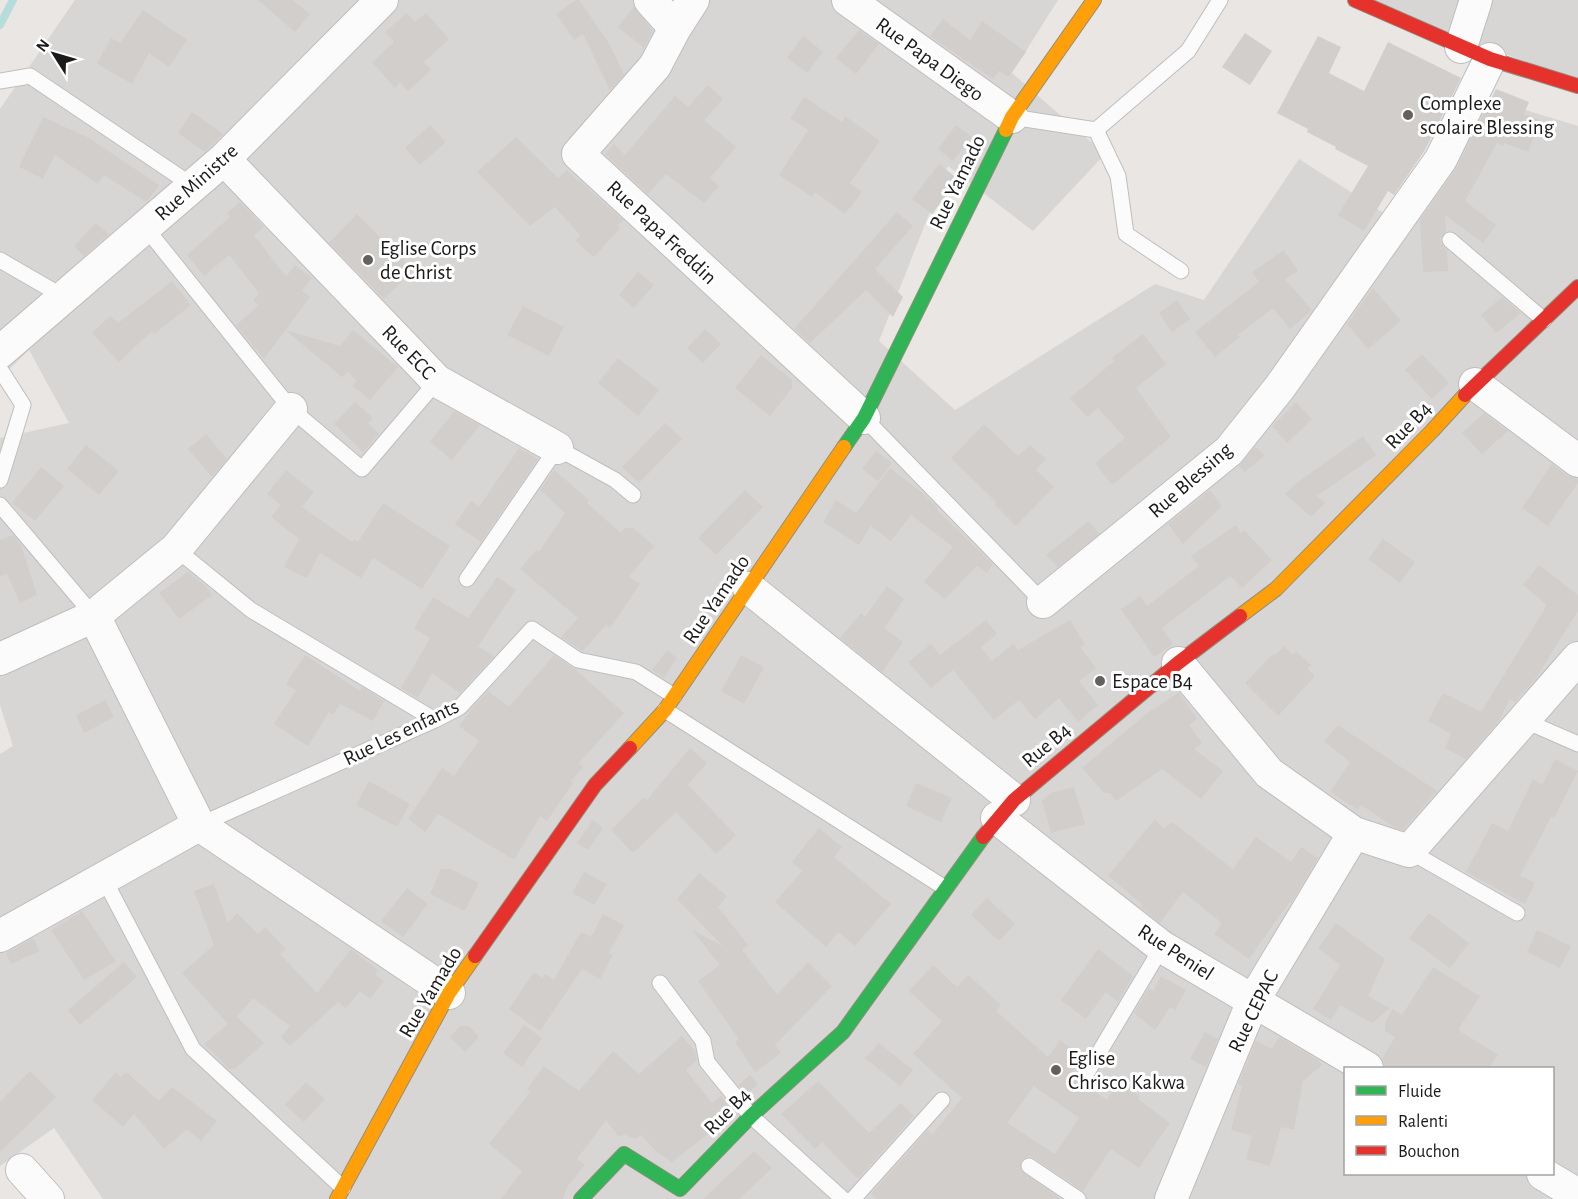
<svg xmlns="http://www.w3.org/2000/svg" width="1578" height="1199" viewBox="0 0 1578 1199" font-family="'Alegreya Sans',sans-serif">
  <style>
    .residential { fill: #d8d6d5; fill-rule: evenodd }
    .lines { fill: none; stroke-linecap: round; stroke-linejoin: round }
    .stream { stroke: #b7dcdc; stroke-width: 8 }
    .building { fill: #d1cecc; fill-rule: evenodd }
    .lane-casing { stroke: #c0bebd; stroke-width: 17 }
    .street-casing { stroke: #c0bebd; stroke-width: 34 }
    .fast-casing { stroke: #928f7c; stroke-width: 16 }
    .slow-casing { stroke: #928f7c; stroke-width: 16 }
    .jam-casing { stroke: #928f7c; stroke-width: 16 }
    .lane { stroke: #fcfbfb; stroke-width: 15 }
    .street { stroke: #fcfbfb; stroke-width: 32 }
    .fast { stroke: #30b455; stroke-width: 14 }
    .slow { stroke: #ff9f0a; stroke-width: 14 }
    .jam { stroke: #e5322d; stroke-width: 14 }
    .poi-dot { fill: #626160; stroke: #fff; stroke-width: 2 }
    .labels { text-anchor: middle; stroke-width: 6; stroke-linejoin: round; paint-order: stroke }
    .street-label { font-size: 21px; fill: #1a1a1a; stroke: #fff }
    .poi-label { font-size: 21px; fill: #1a1a1a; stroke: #fff; text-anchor: start }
  </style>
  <rect width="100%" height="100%" fill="#e9e6e3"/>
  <!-- residential -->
  <path class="residential" d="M75,0H1058L1012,73L1105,154L1033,231L948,166L879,341L955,410L1155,284L1204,300L1299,159L1393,219L1467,92L1578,126V1199H103L54,1128L0,1166V754L13,746L0,705V438L69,423L29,350L0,378V109ZM1346,1068H1552V1174H1346Z
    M1358,0H1578V81Z"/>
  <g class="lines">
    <!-- stream -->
    <path class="stream" d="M0,25L13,0"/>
  </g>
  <!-- building -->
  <path class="building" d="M258,0H293L310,14L295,32Z
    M576,0H579L609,43L624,75L610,90L583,34L574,40L556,14Z
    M634,6L653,31L644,48L618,27Z
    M143,10L187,40L169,67L149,53L132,84L97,64L111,38L120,43Z
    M407,13L415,22L426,13L449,39L424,62L431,70L408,91L400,82L395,88L372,62L394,42L385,32Z
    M943,19L970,40L982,21L1026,52L1008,77L999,71L993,79L930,36Z
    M859,30L879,44L856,74L836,58Z
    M1245,33L1272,51L1250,85L1222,67Z
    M803,36L823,52L807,73L787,58Z
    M1318,36L1341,47L1329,73L1364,91L1388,42L1461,78L1425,150L1394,195L1388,191L1364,231L1338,215L1368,166L1335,149L1336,147L1307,132L1308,129L1277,113Z
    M708,85L723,99L704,120L736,147L710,178L719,186L704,203L666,174L648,194L605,154L614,144L625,155L675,96L688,107Z
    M1496,89L1529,102L1524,114L1540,120L1528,152L1504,143L1503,146L1497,143L1465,201L1496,225L1483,243L1445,215L1446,231L1440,239L1441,244L1447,250L1448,271L1423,272L1420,220L1457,167Z
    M804,97L842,122L845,116L880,141L850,183L862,192L845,214L815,192L812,197L779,175L808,130L790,118Z
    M192,112L223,134L205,152L178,133Z
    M43,117L89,138L159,185L148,200L146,202L104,175L98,184L55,155L43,179L19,167Z
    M430,125L446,142L420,165L405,148Z
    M956,125L972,137L953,161L938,149Z
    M516,137L558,178L567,170L579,182L580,181L623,220L617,226L620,228L594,257L576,241L580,235L555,207L530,226L477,172Z
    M939,164L958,179L932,214L912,199Z
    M240,202L264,227L254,235L286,277L295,265L312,278L302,291L310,297L264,359L236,325L259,305L253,301L259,293L229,255L204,276L187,255L230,217L227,213Z
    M897,212L913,226L875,269L903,297L893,317L866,290L810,343L794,329Z
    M357,214L413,270L384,299L329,243Z
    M96,223L109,234L84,256L74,246Z
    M1284,250L1298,271L1285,279L1312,310L1290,329L1273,308L1238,335L1240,337L1215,357L1195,332L1259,282L1252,272Z
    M638,272L654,285L634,308L619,295Z
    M172,281L191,305L154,334L152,331L119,362L92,333L110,316L118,323Z
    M1373,288L1401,321L1368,349L1347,324Z
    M1502,297L1521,313L1496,333L1481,315Z
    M1177,300L1190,319L1172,332L1159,313Z
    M523,306L564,327L549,356L507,335Z
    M705,329L721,344L703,363L687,348Z
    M285,330L340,346L353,330L398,367L370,400L353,386L357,381L348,372L342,377Z
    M1143,334L1166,364L1136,388L1171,437L1112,485L1095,463L1125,438L1098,408L1087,417L1070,398L1114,361L1112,358Z
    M1422,354L1449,383L1432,399L1405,370Z
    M761,355L792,380V388L770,416L735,388Z
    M618,358L659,390L638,416L598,383Z
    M355,402L373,418L368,423L379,434L363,452L334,424Z
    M1296,402L1312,419L1287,443L1272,426Z
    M454,411L480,425L452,460L430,442Z
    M1484,413L1508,431L1482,454L1462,433Z
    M665,423L682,439L639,483L622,467Z
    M984,424L1018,456L1030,445L1046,459L1036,470L1054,487L1016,526L994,504L996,502L951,458Z
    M206,434L227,459L212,477L188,449Z
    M1363,436L1376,455L1317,496L1325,503L1311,517L1285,494L1298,482Z
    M86,445L119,471L99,495L67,469Z
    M1255,447L1265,455L1245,472L1239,466Z
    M519,448L538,459L481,542L455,524L471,501L479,507Z
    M876,451L892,463L878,481L862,469Z
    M1552,464L1568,476L1578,479V483L1548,526L1522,508Z
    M41,467L64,486L35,521L12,503Z
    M890,468L924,494L938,508L937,510L993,564L987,573L977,566L945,599L924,582L953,547L911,515L891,541L871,526L859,545L823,522L836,500L856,513Z
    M286,470L314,492L302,507L352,542L354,539L358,542L383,503L450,546L422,589L373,558L361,578L320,553L307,578L284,567L299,539L271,517L281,505L267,494Z
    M554,470L589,500L587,503L621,533L625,528H633L654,546L629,577L640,584L610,628L606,625L583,651L561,637L578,618L520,569L536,550L539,552L565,513L540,490Z
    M745,490L763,507L716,555L698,538Z
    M1210,490L1222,506L1183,544L1168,524Z
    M1089,521L1099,534L1058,567L1046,555Z
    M1236,525L1241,533L1244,530L1272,560L1242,588L1230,576L1162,628L1173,644L1154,657L1121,609L1140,596L1147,606L1199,566L1191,556Z
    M13,535L21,545L37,595L20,603L7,574L0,576V540Z
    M1383,539L1415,562L1400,583L1368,559Z
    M1539,565L1578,595V611L1536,678L1515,702L1510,699L1499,721L1466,759L1445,748L1451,734L1428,721L1443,693L1481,712L1547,605L1523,585Z
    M188,572L206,586L212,595L179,619L159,593Z
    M497,577L516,590L478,646L494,656L460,693L432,673L418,698L401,688L430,638L414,628L433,597L468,618Z
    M887,586L904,599L884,628L903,642L882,672L840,638L861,613L865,617Z
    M986,620L997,634L981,647L992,661L1013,644L1018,650L1070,620L1085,645L1080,647L1096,668L1079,681L1098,705L1078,722L1059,698L1035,719L1019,700L994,720L953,670L931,688L908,662L931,644L940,655Z
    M1284,646L1293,655L1296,651L1311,665L1307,669L1315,676L1278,716L1245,683L1273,654L1275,655Z
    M667,650L677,658L664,678L652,670Z
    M305,655L360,691L362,687L384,701L373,721L340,704L333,715L329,712L308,746L274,724L296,690L286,684Z
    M554,655L576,670L624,713L579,763L583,767L571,781L573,783L547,821L540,816L514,860L438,814L425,832L408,819L442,768L454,776L479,741L459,726L476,704L488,691L509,707Z
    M741,655L764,667L744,704L721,691Z
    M1179,692L1197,719L1189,725L1202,743L1194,749L1223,771L1201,799L1162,769L1116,801L1110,793H1104L1082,768L1152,709L1153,710Z
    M105,700L114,717L84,733L76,715Z
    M1338,725L1437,791L1403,830L1394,827L1361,805L1358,810L1330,792L1350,762L1324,741Z
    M690,748L707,763L688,785L736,835L716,854L676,812L633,853L611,830L644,797L647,800Z
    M1555,759L1578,771L1554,818L1551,817L1520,876L1535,883L1525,904L1466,872L1492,823L1508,831L1533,779L1542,785Z
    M369,781L410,804L397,827L356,805Z
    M916,783L952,798L941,822L906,806Z
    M1074,787L1085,824L1051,833L1042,801L1051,793Z
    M1155,819L1164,829L1172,822L1233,869L1256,837L1291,862L1301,847L1318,858L1291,903H1289L1249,959L1214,934L1222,923L1183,892L1160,923L1141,907L1143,905L1108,876Z
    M593,820L603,828L588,850L577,843Z
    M819,828L842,847L834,857L891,904L855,946L838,932L826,947L775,902L802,871L792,862Z
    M441,869H450L479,883L465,911L430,894Z
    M584,872L607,884L594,905L572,893Z
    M699,873L727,896L718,907L748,945L742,950L777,994L808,962L832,986L775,1045L781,1053L755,1072L735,1042L739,1039L698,981L720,965L692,930L723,946L677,899Z
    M214,884L228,923L237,913L258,934L265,927L286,949L280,954L317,993L351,949L378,970L375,974L384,981L370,999L360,991L346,1008L338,1002L290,1046L281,1037L290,1026L253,998L237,1017L264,1043L235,1069H229L204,1044L228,1024L182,973L214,945L194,891Z
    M407,888L428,904L403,937L381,921Z
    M987,898L1015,924L999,941L971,915Z
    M82,911L116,961L84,980L51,930Z
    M1429,913L1469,943L1450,968L1409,938Z
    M603,914L624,925L609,953L613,955L600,979L582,969L540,1031L509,1009L534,972L542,978L545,974L554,980L581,932L591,937Z
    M1336,923L1385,959L1368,996L1390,1008L1372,1023L1340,1005L1331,1020L1313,1009L1340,965L1318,948Z
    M1537,930L1571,946L1560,968L1527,952Z
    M33,938L40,951L11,964L6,953Z
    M1098,949L1133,976L1118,1002L1106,992L1086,1019L1061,1000Z
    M124,962L137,977L80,1025L68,1010Z
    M933,965L957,987L968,975L1001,1005L996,1011L1048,1057L1060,1040L1083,1057L1070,1075L1107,1100L1117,1083L1140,1096L1138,1099L1170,1123L1139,1168L1111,1149L1083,1191L1034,1158L1029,1156L1021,1161V1171L1061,1199H876L871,1194L928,1130L932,1135L962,1098L913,1054L942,1021L909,991ZM1034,1086L1079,1118L1055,1154L1007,1123Z
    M1433,967L1480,996L1458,1030L1498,1055L1489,1068H1385L1382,1059L1395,1037L1385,1031V1023L1392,1009L1402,1015Z
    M1161,976L1186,990L1175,1010L1170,1007L1155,1030L1134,1013L1149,988L1153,991Z
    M524,1025L542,1038L522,1067L503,1053Z
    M460,1026H469L479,1037L465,1052L450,1037Z
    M1205,1032L1218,1039L1206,1067L1190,1059Z
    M682,1036L695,1051L697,1060L686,1070L712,1103L721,1096L732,1108L708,1134L672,1162L658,1153L641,1135L635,1139L626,1135L618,1136L606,1120L577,1159L585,1165L567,1187L563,1199H501L522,1171L489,1144L530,1092L527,1090L544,1066L579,1091L613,1051L639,1074Z
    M1279,1037L1318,1060L1322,1065L1303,1081L1294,1130L1281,1127L1270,1166L1246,1159L1252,1136L1231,1130L1242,1086L1238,1084L1256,1041L1272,1049Z
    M879,1043L913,1070L900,1086L865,1058Z
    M30,1071L56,1097L0,1152V1102Z
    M116,1072L121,1077L126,1072L159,1101L172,1087L217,1121L201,1141L187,1129L164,1149L134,1114L123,1127L92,1100Z
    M750,1075L758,1084L746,1095L739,1085Z
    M818,1081L869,1133L901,1103L914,1116L858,1179L822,1142L815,1149L781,1114Z
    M306,1082L325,1099L304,1122L285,1105Z
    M754,1151L772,1168L739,1199H703Z"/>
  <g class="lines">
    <!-- lane casing -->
    <g class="lane-casing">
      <path id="lane" d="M0,81L30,76L193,186
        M1012,117L1096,130L1188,51L1220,0
        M1096,130L1118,176L1126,234L1181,271
        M145,227L291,409L362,469L437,381
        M1450,240L1544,320
        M0,260L64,297
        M0,369L23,405L0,480
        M864,418L1043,602
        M0,505L94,616
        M176,549L251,610L435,720
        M467,579L557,448L615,480L633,495
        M665,710L945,888
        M1523,720L1578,744
        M199,825L435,720L460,707L532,629L578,660L636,672L674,696
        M1409,851L1517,913
        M103,877L193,1049L343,1188
        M660,983L703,1041L707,1062L751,1116L843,1199
        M1088,1071L1162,947
        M1029,1166L1078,1199
        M853,1199L942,1100"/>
    </g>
    <!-- street casing -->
    <g class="street-casing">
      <path id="street" d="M650,0L675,28
        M693,0L675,28L655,66L578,154L864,418
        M848,0L1012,117
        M1461,47L1476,0
        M224,159L437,381L557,448
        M0,352L224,159L382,0
        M1475,384L1578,461
        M749,588L1014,800
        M1043,602L1229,451L1280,387L1441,159L1490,59
        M94,616L199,825L449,993
        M0,659L94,616L176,549L291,409
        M1178,663L1269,773L1354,833L1409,851L1578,658
        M997,818L1162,947L1367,1068
        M0,936L199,825
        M22,1170L48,1199
        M1543,1174L1578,1195
        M1171,1199L1253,1001L1354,833"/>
    </g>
    <!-- fast casing -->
    <g class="fast-casing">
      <path id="fast" d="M844,447L864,418L1006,130
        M581,1199L624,1154L680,1189L751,1116L843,1032L983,837"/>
    </g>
    <!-- slow casing -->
    <g class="slow-casing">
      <path id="slow" d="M1006,130L1012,117L1094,0
        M1240,616L1276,589L1432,431L1465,395
        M630,748L665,710L844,447
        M337,1199L449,993L475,956"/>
    </g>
    <!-- jam casing -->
    <g class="jam-casing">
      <path id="jam" d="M1355,0L1490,59L1578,86
        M1465,395L1578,287
        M983,837L1014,800L1178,663L1240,616
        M475,956L595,785L630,748"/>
    </g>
    <!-- lane -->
    <use href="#lane" class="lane"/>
    <!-- street -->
    <use href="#street" class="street"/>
    <!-- fast -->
    <use href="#fast" class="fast"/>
    <!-- slow -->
    <use href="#slow" class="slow"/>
    <!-- jam -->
    <use href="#jam" class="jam"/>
  </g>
  <!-- markers -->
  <g class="poi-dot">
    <circle cx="1408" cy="115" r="6"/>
    <circle cx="368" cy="260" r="6"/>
    <circle cx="1100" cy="681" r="6"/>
    <circle cx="1056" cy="1070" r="6"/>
  </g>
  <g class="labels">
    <!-- street labels -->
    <g class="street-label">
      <text transform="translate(930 59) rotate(36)" y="7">Rue Papa Diego</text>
      <text transform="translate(196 182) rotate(-42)" y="7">Rue Ministre</text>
      <text transform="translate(957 182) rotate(-64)" y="7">Rue Yamado</text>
      <text transform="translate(662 232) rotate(43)" y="7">Rue Papa Freddin</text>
      <text transform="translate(409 352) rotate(46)" y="7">Rue ECC</text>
      <text transform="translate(1408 425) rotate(-46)" y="7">Rue B4</text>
      <text transform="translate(1190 480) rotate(-41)" y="7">Rue Blessing</text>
      <text transform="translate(716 599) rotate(-56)" y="7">Rue Yamado</text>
      <text transform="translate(401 732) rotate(-26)" y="7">Rue Les enfants</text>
      <text transform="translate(1046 745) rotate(-40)" y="7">Rue B4</text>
      <text transform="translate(1176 952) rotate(33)" y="7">Rue Peniel</text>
      <text transform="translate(430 992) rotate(-59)" y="7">Rue Yamado</text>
      <text transform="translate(1253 1011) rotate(-64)" y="7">Rue CEPAC</text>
      <text transform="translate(727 1111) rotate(-45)" y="7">Rue B4</text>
    </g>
    <!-- poi labels -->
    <g class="poi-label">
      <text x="1420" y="110">Complexe<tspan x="1420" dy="24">scolaire Blessing</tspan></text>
      <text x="380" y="255">Eglise Corps<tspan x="380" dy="24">de Christ</tspan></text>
      <text x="1112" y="688">Espace B4</text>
      <text x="1068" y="1065">Eglise<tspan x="1068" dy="24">Chrisco Kakwa</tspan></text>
    </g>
  </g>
  <!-- legend -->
  <rect x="1344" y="1067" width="210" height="108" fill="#ffffff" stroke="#a3a3a3" stroke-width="1.5"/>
  <rect x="1356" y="1086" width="30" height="9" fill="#30b455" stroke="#a3a3a3" stroke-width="1.5"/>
  <text x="1398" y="1097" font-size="18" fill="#1a1a1a">Fluide</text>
  <rect x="1356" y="1116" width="30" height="9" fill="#ff9f0a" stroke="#a3a3a3" stroke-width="1.5"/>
  <text x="1398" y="1127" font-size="18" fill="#1a1a1a">Ralenti</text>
  <rect x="1356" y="1146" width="30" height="9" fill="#e5322d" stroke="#a3a3a3" stroke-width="1.5"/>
  <text x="1398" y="1157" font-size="18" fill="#1a1a1a">Bouchon</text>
  <!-- north arrow -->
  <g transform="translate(54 54) rotate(307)" stroke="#ffffff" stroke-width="4.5" paint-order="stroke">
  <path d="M0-4.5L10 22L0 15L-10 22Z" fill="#1a1a1a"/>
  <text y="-9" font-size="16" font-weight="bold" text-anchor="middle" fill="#1a1a1a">N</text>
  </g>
</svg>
